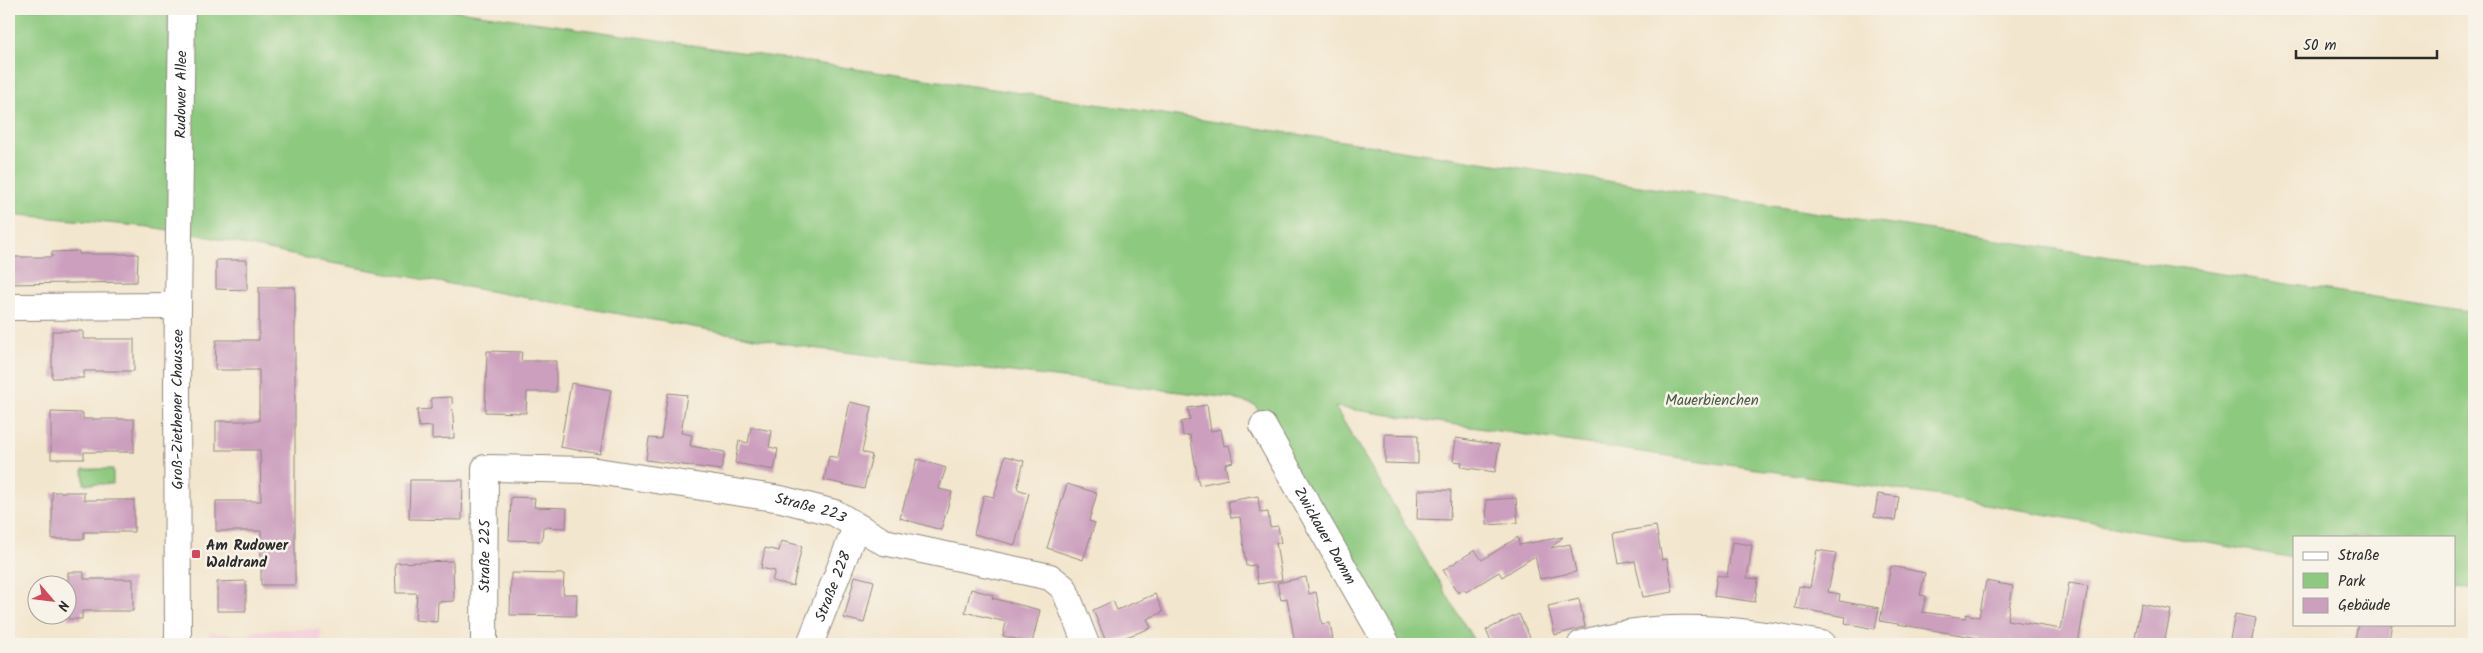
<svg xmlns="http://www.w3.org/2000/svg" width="2483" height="653" viewBox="0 0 2483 653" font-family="Kalam,sans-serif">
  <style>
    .built { fill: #f5cfda }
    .green { fill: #8dc97f; stroke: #5c7a55 }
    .building { fill: #cc9fbe }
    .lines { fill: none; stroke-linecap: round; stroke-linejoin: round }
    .minor-casing { stroke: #8f887c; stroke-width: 28 }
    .minor { stroke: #fff; stroke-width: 26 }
    .poi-dot { fill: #d1495b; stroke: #f7f3e8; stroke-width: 2 }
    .labels { text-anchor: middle; stroke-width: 5; stroke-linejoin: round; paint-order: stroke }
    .street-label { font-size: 15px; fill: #2b2b2b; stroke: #f7f3e8 }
    .park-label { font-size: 15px; fill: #485a44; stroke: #f7f3e8 }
    .poi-label { font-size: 15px; font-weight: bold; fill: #2b2b2b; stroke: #f7f3e8; text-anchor: start }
  </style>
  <rect width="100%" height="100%" fill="#f7f3e8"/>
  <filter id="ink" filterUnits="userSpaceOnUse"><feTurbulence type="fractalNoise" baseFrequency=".02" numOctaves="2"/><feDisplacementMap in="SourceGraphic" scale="10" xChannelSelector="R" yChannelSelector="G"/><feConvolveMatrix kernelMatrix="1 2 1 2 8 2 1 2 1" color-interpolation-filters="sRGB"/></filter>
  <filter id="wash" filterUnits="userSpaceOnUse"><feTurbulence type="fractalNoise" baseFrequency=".0096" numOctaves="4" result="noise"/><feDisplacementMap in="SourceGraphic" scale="20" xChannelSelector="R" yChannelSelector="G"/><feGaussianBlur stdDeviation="1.12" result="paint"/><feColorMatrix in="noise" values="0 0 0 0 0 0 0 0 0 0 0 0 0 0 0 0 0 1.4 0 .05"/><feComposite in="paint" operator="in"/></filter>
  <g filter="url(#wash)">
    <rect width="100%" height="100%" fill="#f3e6ce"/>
    <!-- built -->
    <path class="built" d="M290,629H321V644H205L210,632L247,636L254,631Z"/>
    <!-- green -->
    <path class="green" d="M9,9H445L1130,109L2474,312V590L2454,586V537H2294V558L1940,496L1335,407L1476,644H1395L1255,405L1230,398L811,348L320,261L204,236L150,227L9,214Z
      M83,469H113V484H84Z"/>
    <g id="blocks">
      <!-- building -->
      <path class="building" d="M79,251V254H138L137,282L9,284V257H52V252Z
        M216,260H247V290L216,289Z
        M259,287H295V585H261V531H216V501H261L260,450H216V421H259V370H215L216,340H259Z
        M52,331H83V339H134V371H84V378H52Z
        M487,351L522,352L521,361H556V392H527L526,413L485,412Z
        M571,383L611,390L600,454L560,447Z
        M668,393L687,395L681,433L692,435L690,446L725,452L721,470L646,460L649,438L661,439Z
        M452,397L454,438L432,439V426L419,427L417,410L431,409V398Z
        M850,402L872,407L862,452L872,455L864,489L824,480L829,456L838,458Z
        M1207,405L1211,431L1221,429L1224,446L1229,445L1233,462L1225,464L1228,479L1199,485L1190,435L1183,436L1181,422L1190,420L1188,408Z
        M51,412L83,413V419H134V452H84V459H51Z
        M751,427L772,431L769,447L778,449L774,470L735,463L739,441L748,443Z
        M1385,434L1418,435V464L1385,463Z
        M1456,438L1499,445L1495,472L1461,467L1462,462L1453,461Z
        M1005,456L1024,461L1017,489L1029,493L1015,545L974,534L984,495L994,497Z
        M917,459L946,468L939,489L952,492L941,530L900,518Z
        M410,480H463L462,520L409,519Z
        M1067,484L1097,493L1089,521L1095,523L1083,560L1047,548Z
        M1418,490H1451L1450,520L1417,519Z
        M52,492H84V500H134V532H84V539H52Z
        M1878,494L1899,497L1895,521L1874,517Z
        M1258,496L1260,513L1268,512L1270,527L1278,526L1281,543H1276L1282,580L1258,584L1255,565L1246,566L1240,517L1231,518L1228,501Z
        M511,497L535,498L534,507L567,508L566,528L543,527L542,541L509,540Z
        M1516,498L1518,523L1487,525L1486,500Z
        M1656,526L1662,560L1667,559L1673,592L1643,597L1635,561L1619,564L1614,533Z
        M1518,537L1519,545L1563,537L1551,548L1570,544L1576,572L1540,579L1535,556L1502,577L1499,572L1466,592L1464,589L1458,593L1443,570L1475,550L1482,560Z
        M781,541L802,546L793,586L772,581L775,571L761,568L765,548L779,551Z
        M1732,542L1752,545L1747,578L1758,579L1755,602L1714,596L1717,575L1727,577Z
        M1817,550L1836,553L1828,592L1840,594L1839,601L1879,608L1875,629L1845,623L1846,617L1795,608L1799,586L1810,588Z
        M453,561L454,601L438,602L437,622L415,620L417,593H396L395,563Z
        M1891,566L1925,573L1920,595L1926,596L1922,612L1965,618L1966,614L1979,617L1986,581L2013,586L2007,620L2061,629L2069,583L2088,586L2078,644H2013L1880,621Z
        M68,572H84V579H133V611H82V619H68Z
        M511,573L564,574L563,594H577L576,616L510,615Z
        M855,576L874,581L864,623L844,618Z
        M1306,577L1309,594L1316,592L1322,624L1330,623L1333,640L1322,642L1323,644H1295L1287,598L1281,600L1277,583Z
        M246,581V611H217V582Z
        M971,589L993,595L992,598L1040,610L1032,643L1003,636L1006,622L965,612Z
        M1155,594L1163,612L1147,619L1151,628L1107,644L1093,610L1113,601L1117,610Z
        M1579,599L1585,627L1555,635L1548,606Z
        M2141,604L2171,610L2164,644H2134Z
        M1519,614L1533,644H1492L1486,630Z
        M2235,614L2256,618L2251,644H2229Z
        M2358,624H2392L2388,644H2354Z"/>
    </g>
  </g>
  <g filter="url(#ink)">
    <use href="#blocks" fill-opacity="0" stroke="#8f887c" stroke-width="1"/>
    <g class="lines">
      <!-- minor casing -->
      <g class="minor-casing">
        <g id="minor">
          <path d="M9,307L178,306"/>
          <path id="s1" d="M1263,426L1387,644"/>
          <path id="s2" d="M176,644L178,639L177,384L182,9"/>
          <path id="s3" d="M484,644L485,468L590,470L781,499L835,513L884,542L1050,577L1064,588L1086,644"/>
          <path id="s4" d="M810,644L856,527"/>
          <path d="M1581,644C1661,618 1742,630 1822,644"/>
        </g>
      </g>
      <!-- minor -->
      <use href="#minor" class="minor"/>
    </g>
  </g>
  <!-- markers -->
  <rect class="poi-dot" x="191" y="549" width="10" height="10" rx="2.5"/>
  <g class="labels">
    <!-- street labels -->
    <g class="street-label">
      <text dy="5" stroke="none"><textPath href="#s2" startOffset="550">Rudower Allee</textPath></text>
      <text dy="5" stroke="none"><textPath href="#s2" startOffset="235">Groß-Ziethener Chaussee</textPath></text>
      <text dy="5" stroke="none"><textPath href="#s3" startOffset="505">Straße 223</textPath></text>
      <text dy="5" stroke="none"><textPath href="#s1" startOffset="126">Zwickauer Damm</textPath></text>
      <text dy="5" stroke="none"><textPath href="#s3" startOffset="88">Straße 225</textPath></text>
      <text dy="5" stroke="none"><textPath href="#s4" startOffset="62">Straße 228</textPath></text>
    </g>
    <!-- park labels -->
    <g class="park-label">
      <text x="1712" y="405">Mauerbienchen</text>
    </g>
    <!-- poi labels -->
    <g class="poi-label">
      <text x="206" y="550">Am Rudower<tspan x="206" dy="17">Waldrand</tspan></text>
    </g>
  </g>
  <!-- margin -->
  <rect width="2483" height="653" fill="none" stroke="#f7f3e8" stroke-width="30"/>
  <!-- legend -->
  <rect x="2293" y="536" width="162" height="90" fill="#f7f3e8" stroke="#a5a39c"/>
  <rect x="2303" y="552" width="25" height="8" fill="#ffffff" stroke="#a5a39c"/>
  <text x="2338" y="560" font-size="15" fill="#2b2b2b">Straße</text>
  <rect x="2303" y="573" width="25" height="15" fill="#8dc97f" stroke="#a5a39c"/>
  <text x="2338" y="586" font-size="15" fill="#2b2b2b">Park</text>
  <rect x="2303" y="598" width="25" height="15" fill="#cc9fbe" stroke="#a5a39c"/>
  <text x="2338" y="610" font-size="15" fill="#2b2b2b">Gebäude</text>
  <!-- north arrow -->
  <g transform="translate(52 600) rotate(118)"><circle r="24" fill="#f7f3e8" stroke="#a5a39c"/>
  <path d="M0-4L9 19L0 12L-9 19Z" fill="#d1495b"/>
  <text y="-8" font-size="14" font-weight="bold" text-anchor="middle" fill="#2b2b2b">N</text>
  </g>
  <!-- scale -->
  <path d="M2296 50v8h141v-8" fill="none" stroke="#2b2b2b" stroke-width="2.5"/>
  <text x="2303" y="50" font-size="15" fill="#2b2b2b" stroke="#f7f3e8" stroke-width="4" paint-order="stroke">50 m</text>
</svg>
